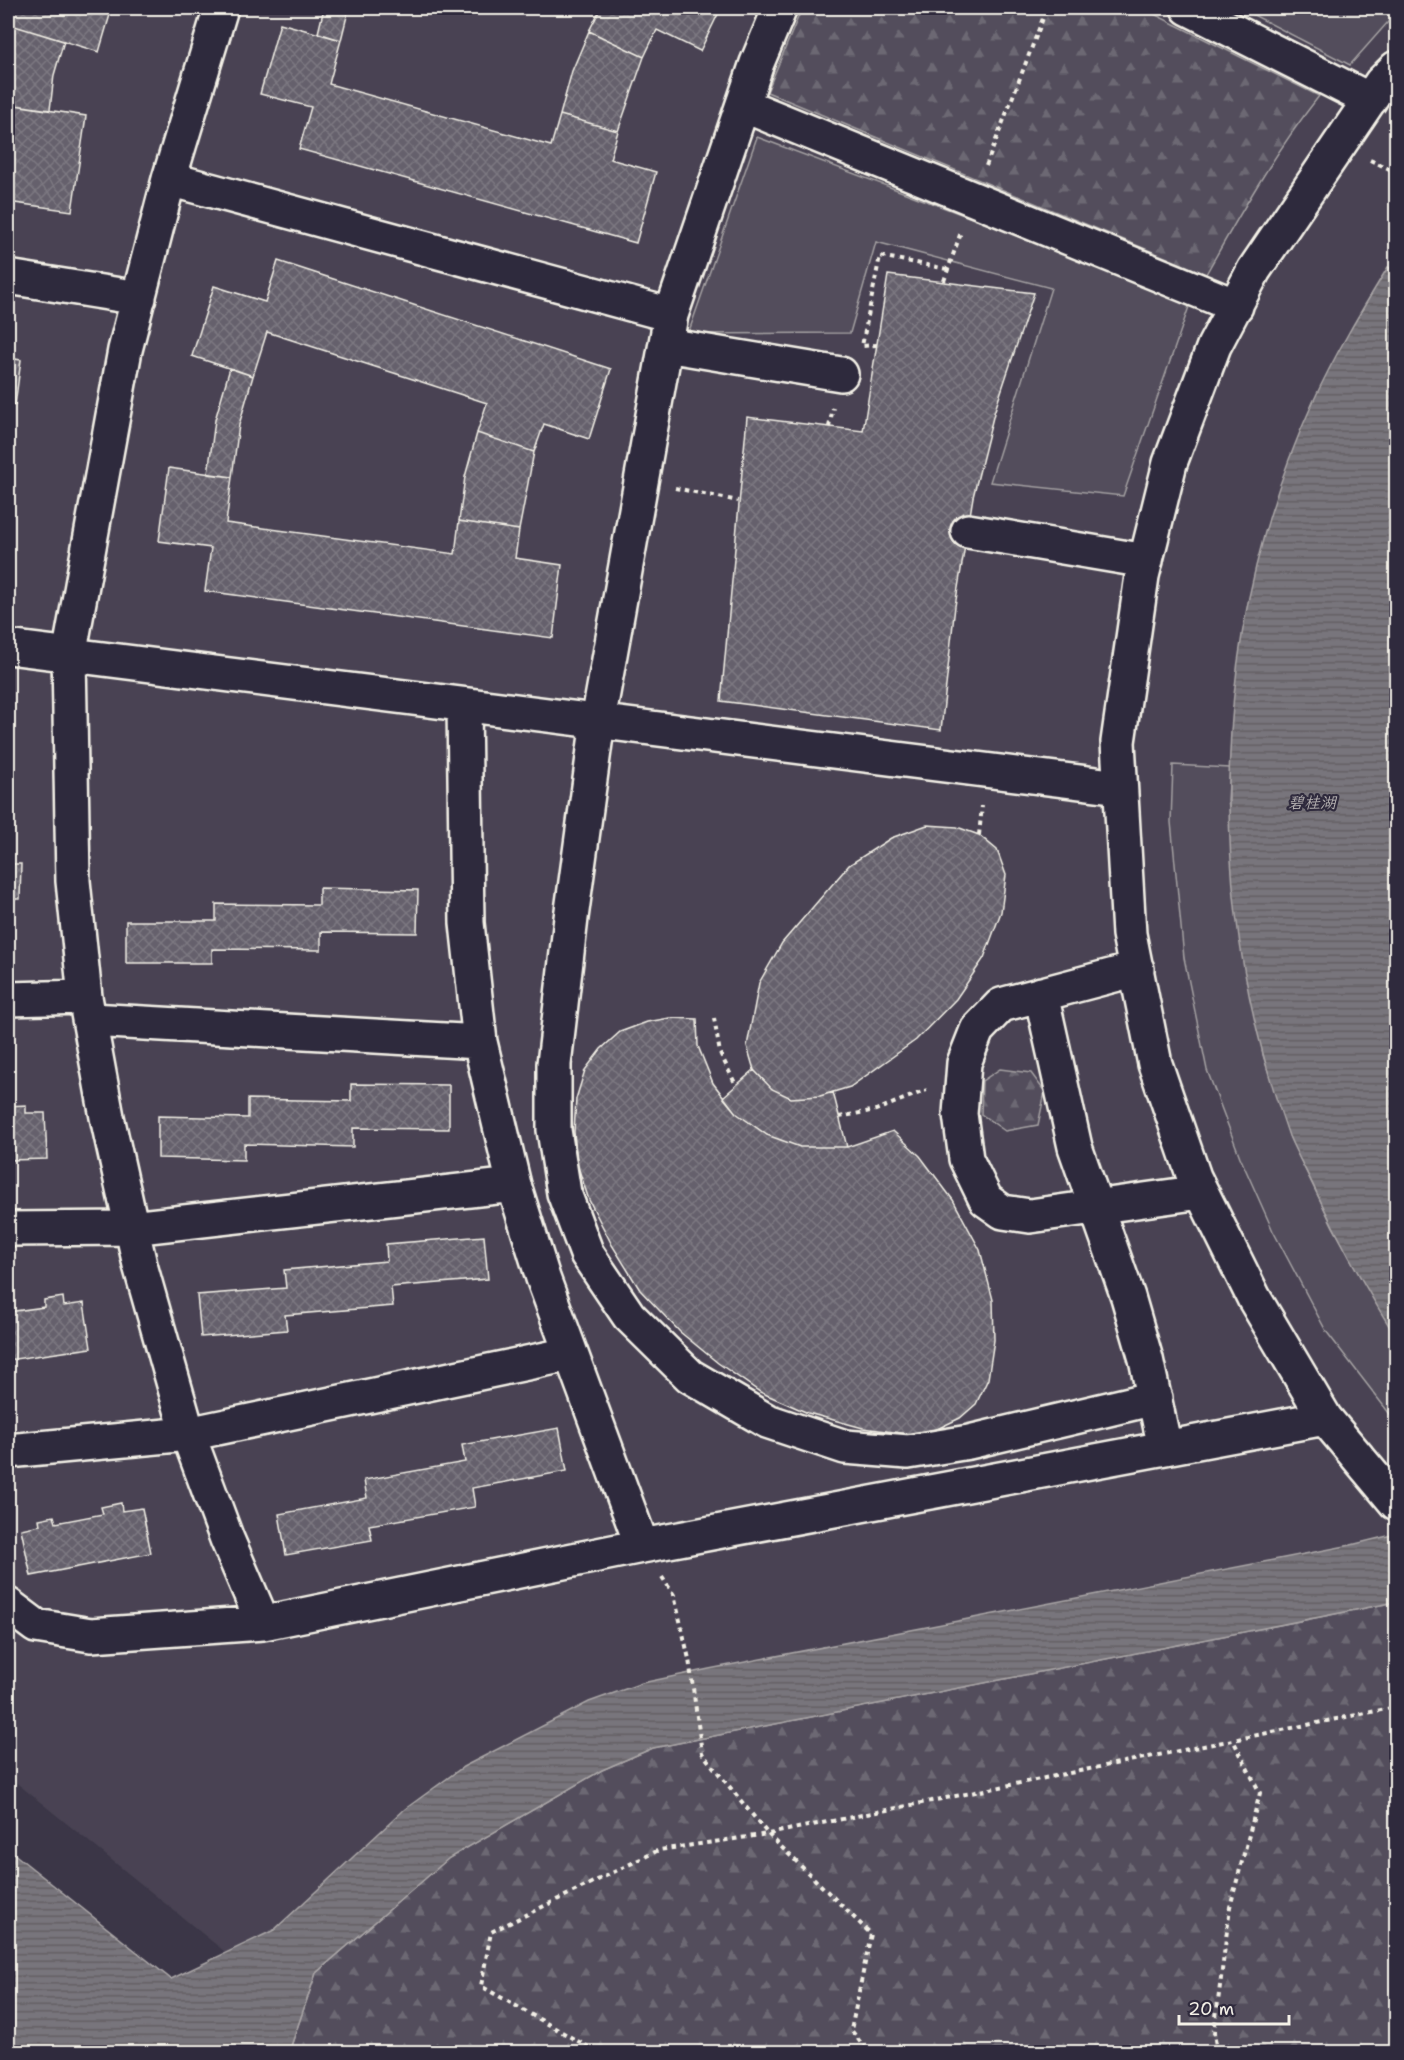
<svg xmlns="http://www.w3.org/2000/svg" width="1404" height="2060" viewBox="0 0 1404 2060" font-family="'Shantell Sans','LXGW WenKai TC',sans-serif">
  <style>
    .built { fill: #484352 }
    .grass { fill: #534e5c; stroke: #a4a0a2; stroke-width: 1.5 }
    .forest { fill: url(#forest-firs); stroke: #a4a0a2; stroke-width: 1.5 }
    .water { fill: url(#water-rules); stroke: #aaa6a7; stroke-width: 1.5 }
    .building { fill: url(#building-cross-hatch); stroke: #f4f1e8; stroke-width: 1.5 }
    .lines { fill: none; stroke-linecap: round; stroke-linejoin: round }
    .minor-casing { stroke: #f4f1e8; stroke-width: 38 }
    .path { stroke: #f4f1e8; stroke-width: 4; stroke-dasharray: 4.5 4.5; stroke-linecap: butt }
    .minor { stroke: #2f2a3d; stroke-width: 33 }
    .labels { text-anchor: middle; stroke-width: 4.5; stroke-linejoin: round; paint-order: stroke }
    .water-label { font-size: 16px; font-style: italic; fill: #b6b2b2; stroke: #2f2a3d }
  </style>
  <defs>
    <pattern id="forest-firs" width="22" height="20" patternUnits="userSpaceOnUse" patternTransform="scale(1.5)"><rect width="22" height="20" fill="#534e5c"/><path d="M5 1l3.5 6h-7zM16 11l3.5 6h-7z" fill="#6c6873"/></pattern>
    <pattern id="water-rules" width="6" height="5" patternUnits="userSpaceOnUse" patternTransform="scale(1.5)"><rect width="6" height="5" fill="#78747b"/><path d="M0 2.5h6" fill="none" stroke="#636063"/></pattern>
    <pattern id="building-cross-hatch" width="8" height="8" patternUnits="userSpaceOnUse" patternTransform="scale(1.5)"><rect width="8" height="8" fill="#65616c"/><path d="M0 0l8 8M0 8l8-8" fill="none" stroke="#7c7881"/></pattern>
  </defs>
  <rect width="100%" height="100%" fill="#3b3647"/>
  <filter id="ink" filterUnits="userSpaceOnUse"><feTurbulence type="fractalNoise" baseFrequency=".0167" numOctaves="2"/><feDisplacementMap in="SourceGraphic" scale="12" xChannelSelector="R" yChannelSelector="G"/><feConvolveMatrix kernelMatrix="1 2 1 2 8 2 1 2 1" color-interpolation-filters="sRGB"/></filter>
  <g filter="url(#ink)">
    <!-- built -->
    <path class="built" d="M8,8H1396V2052H357L299,2012L8,1776Z"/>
    <!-- grass -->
    <path class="grass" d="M1240,8H1396V13L1350,65Z
      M757,137L1191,301L1123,496L990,482L1051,288L876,242L850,333L688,334Z
      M1173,765L1230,768L1228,800L1263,1055L1290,1138L1333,1227L1396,1337V1422L1326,1331L1273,1231L1240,1157L1207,1070L1184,958L1171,822Z"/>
    <!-- forest -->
    <path class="forest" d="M802,8H1142L1319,96C1275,152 1241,212 1206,274L767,92Z
      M1000,1069L1031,1073L1045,1092L1038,1125L1005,1131L981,1114L982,1081Z
      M1396,1602V2052H289L316,1973L449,1858L602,1770L653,1748Z"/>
    <!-- water -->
    <path class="water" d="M1388,267L1396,271V1337C1366,1289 1338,1239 1314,1187C1306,1170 1296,1153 1289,1136C1203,899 1208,632 1313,402C1335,354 1361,311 1388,267Z
      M1396,1534V1602L653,1748L602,1770L449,1858L316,1973L289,2052H8V1849L171,1979L274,1930L405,1809L463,1767L589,1702L642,1683L709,1669L1351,1545Z"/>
    <!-- building -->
    <path class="building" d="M8,8H112L99,52L8,24Z
      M324,8H349L341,40L318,33Z
      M601,8H721L700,51L657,30L644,57L589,31Z
      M280,23L341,40L329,84L551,146L560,115L618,131L610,159L656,172L636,243L299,149L311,107L260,94Z
      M8,24L64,41L54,75L50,110L8,104Z
      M589,31L644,57L618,131L560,115L572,71Z
      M8,104L86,116L72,211L8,202Z
      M278,261L611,369L589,439L544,424L534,452L477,433L487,403L267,332L253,376L192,356L214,286L265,302Z
      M888,275L1034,293L994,413L973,497L955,606L941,730L721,701L747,417L863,431Z
      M8,358L21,360L15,405L8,404Z
      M230,368L253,376L239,425L232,477L208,474L215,420Z
      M477,433L534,452L519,530L459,521L465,477Z
      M169,468L232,477L226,523L455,554L459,521L519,530L515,558L562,565L553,638L205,591L211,548L159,541Z
      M927,825L957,827L979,835L997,850L1006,875L1001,912L984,958L956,999L916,1040L850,1087L820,1096L791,1098L772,1089L754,1070L747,1046L759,983L782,943L849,865L891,838Z
      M8,864H21L20,899H8Z
      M319,888L418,890L417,933L321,932V950L212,949V963H126V921H216V904L319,905Z
      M670,1018L697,1019L698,1046L713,1083L736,1113L767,1135L800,1147H847L893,1131L920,1156L953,1200L980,1250L993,1300L994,1340L988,1379L976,1404L960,1418L937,1429L909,1434L863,1428L808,1413L760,1392L718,1363L680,1332L640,1290L612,1245L589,1200L577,1164L574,1132L576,1099L585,1070L601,1049L620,1032L647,1022Z
      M754,1070L772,1089L791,1098L820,1096L833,1092L847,1147H800L767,1135L736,1113L723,1097Z
      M351,1084L449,1085V1129L353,1128V1147L244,1144V1160L158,1158V1116L248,1118V1099L351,1101Z
      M26,1105V1113H45L47,1159L8,1160V1106Z
      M484,1236L488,1279L391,1287L393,1306L285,1315L287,1330L201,1337L197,1295L286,1288L284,1270L387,1261L386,1244Z
      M63,1297L64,1306L84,1303L91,1348L8,1360V1312L44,1307V1300Z
      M559,1428L567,1471L472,1488L475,1507L369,1525L372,1540L286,1555L279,1514L367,1498L364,1480L465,1462L462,1445Z
      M121,1503L122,1511L142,1508L151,1553L31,1576L21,1529L40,1525L39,1519L54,1516L56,1523L103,1514L101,1507Z"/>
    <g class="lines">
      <!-- minor casing -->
      <g class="minor-casing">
        <path id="minor" d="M221,8L169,179L125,350L69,656L73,881L85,997L107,1117L140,1265L188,1434L227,1539L263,1623L642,1546L1325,1418
          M780,8L757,63L671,315L598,721L571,918L554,1064V1130L564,1193L587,1254L629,1316L690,1376L767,1421L845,1447L908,1452L969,1442L1155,1398
          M1188,8L1370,100
          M1396,68L1381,83L1254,270L1214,346L1170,463L1142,576L1118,742L1129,934L1155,1064L1194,1177L1254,1298L1325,1418L1396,1503
          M743,105L1236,306
          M169,179L671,315
          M8,277L139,298
          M666,345L841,374
          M968,531L1146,561
          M8,647L1120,787
          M464,705L467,923L480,1042L514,1185L543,1278L642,1546
          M1137,969L1001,1005L977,1030L964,1063L960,1114L966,1159L986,1200L1003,1212L1030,1216L1201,1192
          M1041,994L1075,1147L1128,1297L1146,1359L1165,1448
          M8,999L85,997
          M91,1020L480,1042
          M8,1229L131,1228L514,1185
          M8,1451L188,1434L570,1354
          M8,1605L36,1626L91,1635L263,1623"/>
      </g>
      <!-- path -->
      <path class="path" d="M1370,160L1396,172
        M986,166L1047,8
        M944,281L961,232
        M877,345L862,346L880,256L947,269
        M829,427L833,408
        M675,488L738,501
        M979,835L982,806
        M714,1018L720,1053L736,1085
        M839,1117L876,1110L927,1090
        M662,1577L674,1595L689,1659L702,1753L768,1834L1396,1707
        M597,2052L481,1986L491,1932L659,1850L768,1834L871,1934L851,2030L868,2052
        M1217,2052L1214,2033L1230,1907L1260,1793L1233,1740"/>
      <!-- minor -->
      <use href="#minor" class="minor"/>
    </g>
  </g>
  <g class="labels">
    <!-- water labels -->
    <g class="water-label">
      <text x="1312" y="808">碧桂湖</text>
    </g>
  </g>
  <!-- margin -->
  <rect width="1404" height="2060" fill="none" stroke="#2f2a3d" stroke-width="30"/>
  <rect x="15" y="15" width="1374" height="2030" fill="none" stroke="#f4f1e8" stroke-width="2" filter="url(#ink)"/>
  <!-- scale -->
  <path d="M1179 2015v9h110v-9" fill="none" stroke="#f4f1e8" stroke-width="3"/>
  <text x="1188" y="2015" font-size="18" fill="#f4f1e8" stroke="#2f2a3d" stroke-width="4.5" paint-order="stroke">20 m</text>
</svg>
